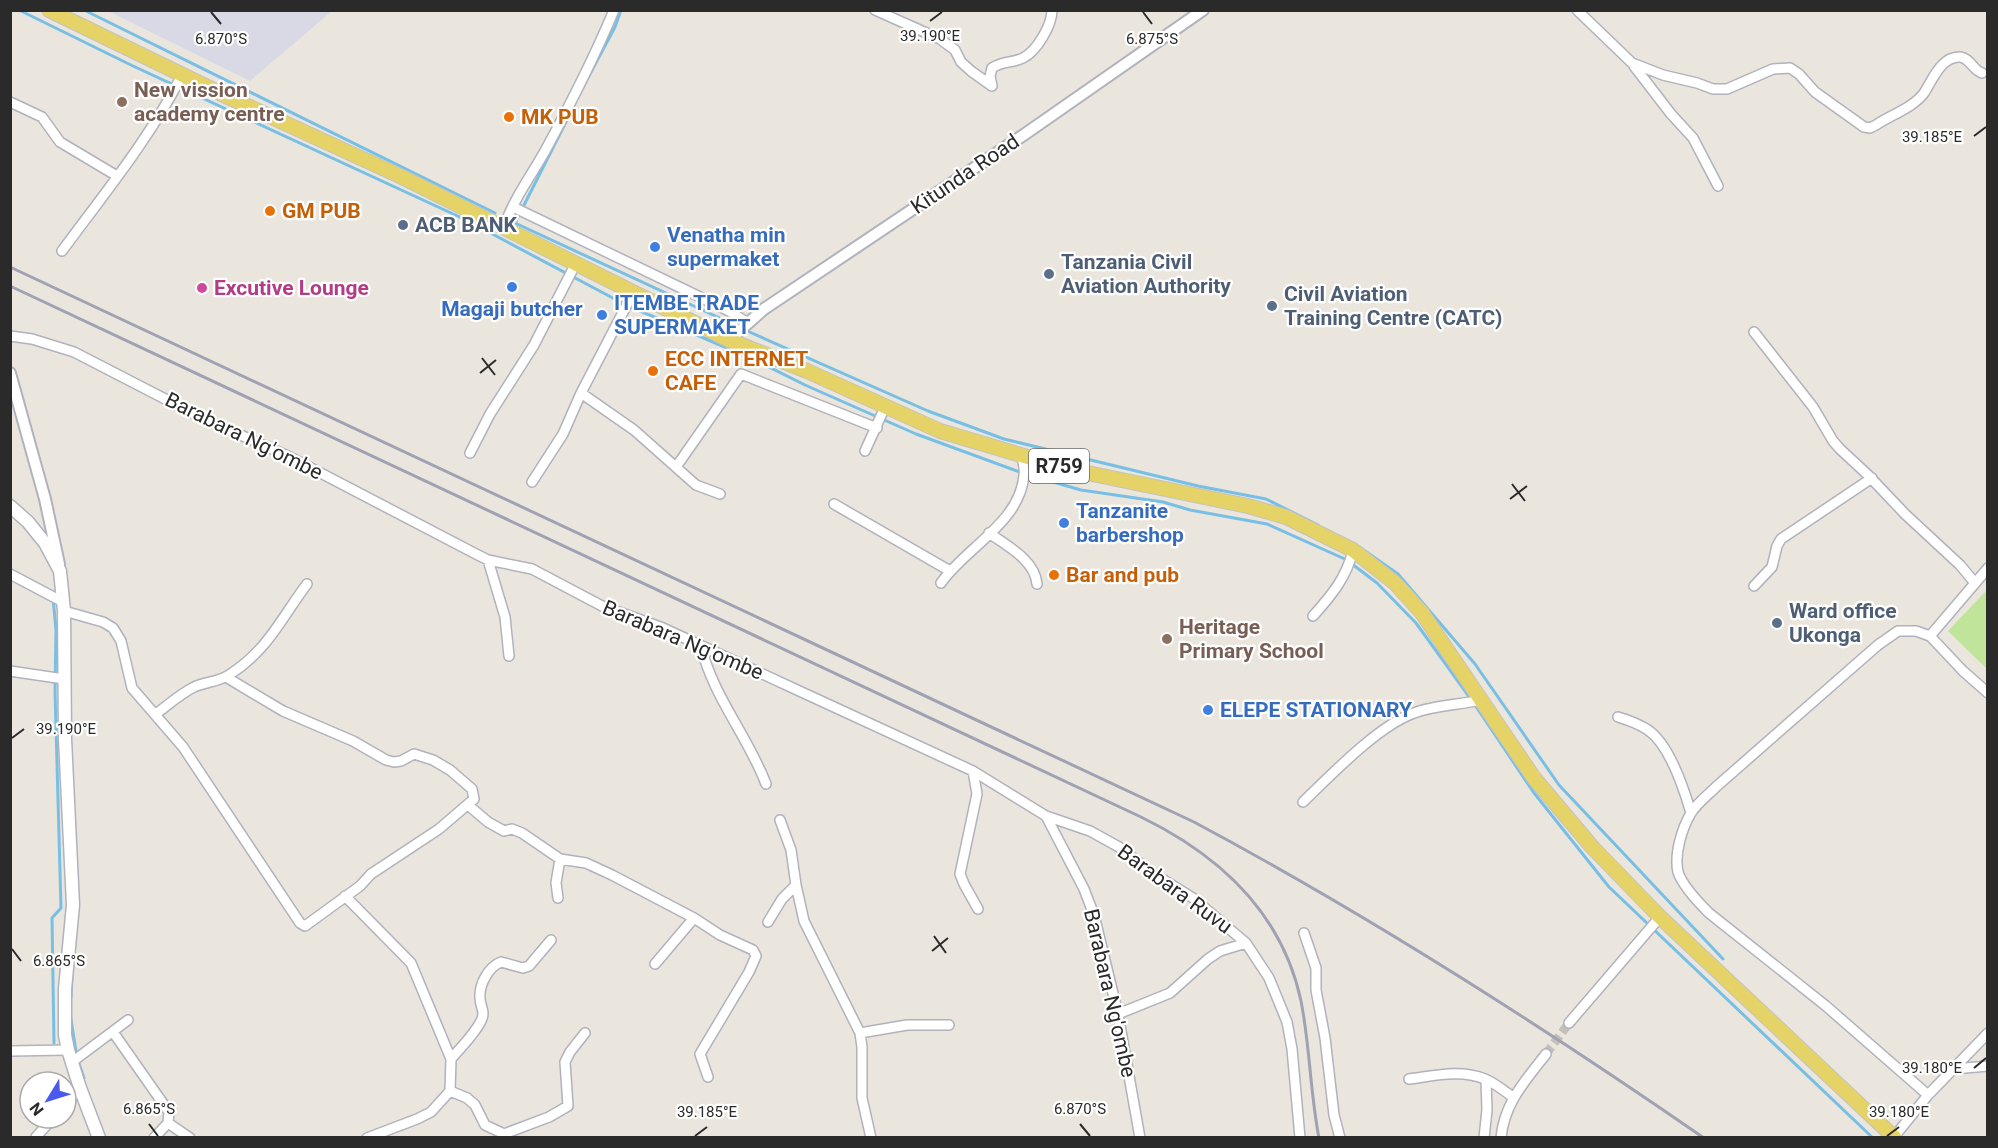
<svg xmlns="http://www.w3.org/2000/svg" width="1998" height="1148" viewBox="0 0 1998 1148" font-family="Roboto,sans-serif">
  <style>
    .airport { fill: #d8d9e4 }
    .pitch { fill: #bfe49a }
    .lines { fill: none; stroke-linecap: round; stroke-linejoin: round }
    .stream { stroke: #78bfe5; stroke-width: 3 }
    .minor-tunnel { stroke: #c4c0b9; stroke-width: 9; stroke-dasharray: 9 4.5; stroke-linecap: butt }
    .minor-casing { stroke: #b0b2bd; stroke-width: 12 }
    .tertiary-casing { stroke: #b0b2bd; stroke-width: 14 }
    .secondary-casing { stroke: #b0b2bd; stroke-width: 15 }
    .primary-casing { stroke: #c3c3c3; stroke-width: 16 }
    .minor { stroke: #fff; stroke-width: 9 }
    .tertiary { stroke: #fff; stroke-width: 10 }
    .secondary { stroke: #fff; stroke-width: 12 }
    .primary { stroke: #e6d367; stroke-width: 14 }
    .rail { stroke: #a0a1b3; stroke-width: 3 }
    .ticks { fill: none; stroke: #2a2a2a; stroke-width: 2 }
    .education-dot { fill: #8d6e63; stroke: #fff; stroke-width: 2 }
    .food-dot { fill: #e8710a; stroke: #fff; stroke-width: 2 }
    .service-dot { fill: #5c6f8a; stroke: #fff; stroke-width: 2 }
    .shop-dot { fill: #3f7fe0; stroke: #fff; stroke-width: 2 }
    .hotel-dot { fill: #d1479c; stroke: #fff; stroke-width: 2 }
    .labels { text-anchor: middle; stroke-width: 4.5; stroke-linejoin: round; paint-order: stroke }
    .shield { fill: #fff; stroke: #6a6a6a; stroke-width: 1.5 }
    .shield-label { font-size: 20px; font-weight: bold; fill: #2a2a2a }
    .education-label { font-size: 21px; font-weight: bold; fill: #785e54; stroke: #fff; text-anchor: start }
    .food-label { font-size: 21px; font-weight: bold; fill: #c56008; stroke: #fff; text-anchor: start }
    .street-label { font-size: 21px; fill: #2a2a2a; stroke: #fff }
    .service-label { font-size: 21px; font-weight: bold; fill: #4e5e75; stroke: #fff; text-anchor: start }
    .shop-label { font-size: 21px; font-weight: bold; fill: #366cbe; stroke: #fff; text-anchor: start }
    .hotel-label { font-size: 21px; font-weight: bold; fill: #b23c85; stroke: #fff; text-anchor: start }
    .ticks-label { font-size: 15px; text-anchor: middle; fill: #2a2a2a; stroke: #fff; stroke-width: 4.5; stroke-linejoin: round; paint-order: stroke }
  </style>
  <rect width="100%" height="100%" fill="#ebe6dd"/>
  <!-- airport -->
  <path class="airport" d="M108,11H332L250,81Z"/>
  <!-- pitch -->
  <path class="pitch" d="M1987,590V669L1948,631Z"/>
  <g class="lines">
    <!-- stream -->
    <path class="stream" d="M19,10L133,66L464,219L626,305L753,359L805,385L916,434L1025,474L1081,490L1163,502L1190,510L1267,524L1347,560
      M84,10L495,213
      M583,87L615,27L621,10
      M574,106L515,223L739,327
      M745,330L928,411L1004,439L1198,486L1266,499L1318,525
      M1358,546L1398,574L1475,664L1559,785L1723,959
      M1352,564L1377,583L1416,623L1473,702L1534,793L1609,887L1873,1138
      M53,598L56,630L55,691L61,908L52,918L54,1043
      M71,997L72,977
      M71,1019L77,1058L84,1078"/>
    <!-- minor-tunnel -->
    <path class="minor-tunnel" d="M1546,1054L1569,1023"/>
    <!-- minor casing -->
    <g class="minor-casing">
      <path id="minor" d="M875,10L940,39L955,50L961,62L971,71L992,86L990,76L992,68C1002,61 1013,63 1023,58C1037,51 1052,25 1052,10
        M1577,10L1632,63L1663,75L1697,83L1713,89H1727L1773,69L1790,68L1799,74L1815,92L1864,127L1870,128L1876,125C1891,115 1914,107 1924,93C1932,81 1941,56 1960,57C1970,58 1973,70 1982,73
        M1634,66L1671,114L1693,138L1718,186
        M10,102L42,117L60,142L117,176
        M513,207L729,311L748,323
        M504,227C513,200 531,176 545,151C570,105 594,58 614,10
        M62,251C104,194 150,138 182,75
        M1754,332L1813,407L1833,441L1840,449L1868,475L1905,514L1960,565L1975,583
        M10,336L32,339L74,352L202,418L290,457L476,554L488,560L532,569L602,606L663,628L808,695L973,771L1046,816L1084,889L1094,915L1118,1014L1140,1138
        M581,393L634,430L696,485L720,494
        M865,451L885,407
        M470,453L490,414L534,345L576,263
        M676,467L741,374L877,428
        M532,482L563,434L581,393L633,293
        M834,504L950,571
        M989,533C1007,546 1035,560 1037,584
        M488,560L505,617L509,656
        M10,574L63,602
        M941,583C966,547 1020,523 1024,475C1025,469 1023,462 1022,457
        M1754,586L1772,567L1777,546L1781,539L1872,478
        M64,611L103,622L113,628L121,641L132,688L183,747L300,923L305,926L360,886L371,874L439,829L474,799L472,789L450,770L433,760L414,754L401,761L394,762L386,760L353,741L283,711L226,677
        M1313,616C1331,596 1347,577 1353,550
        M1930,636L1988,568
        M701,646C713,697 748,736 766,784
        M10,671L64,679
        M156,714C168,705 180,694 194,687C205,682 218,682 229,675C268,650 280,620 307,584
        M1618,717C1628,720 1639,724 1648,730C1670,745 1684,789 1691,813
        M973,771L977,794L960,874L964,884L978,909
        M1303,802C1331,775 1379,725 1414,713C1435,705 1459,705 1481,700
        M468,805L488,822L504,831L512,829L522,833L560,859L586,863L612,875L694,918L720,935L753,950L756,956L749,972L700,1054L708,1077
        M1046,816L1090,831L1119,847L1151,872L1193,898L1246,943L1269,978L1287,1022L1292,1049L1300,1138
        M780,820L791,850L796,885L804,921L860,1033L862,1047V1098L871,1138
        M345,896L411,963L451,1059L450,1091L431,1112L417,1119L367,1138
        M558,898L556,883L560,859
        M768,922L782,899L796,885
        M1304,933L1316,968V990L1325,1038L1334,1115L1340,1138
        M655,964L694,918
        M1118,1014L1170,993L1208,959L1220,951L1246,943
        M1569,1023L1660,917
        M113,1032L169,1112L168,1123
        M860,1033L907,1025H949
        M10,1051L68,1050
        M451,1059C461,1047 474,1035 481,1021C486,1011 480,1007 480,998C479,985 488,967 501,962L523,968L529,966L551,940
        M72,1062L128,1020
        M1954,1069L1988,1066
        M1409,1079C1434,1076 1460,1069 1485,1079C1495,1083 1504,1091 1513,1097
        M450,1091L467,1098L475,1105L485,1125L502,1133L507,1138
        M1928,1095L1826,1006L1709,913C1699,903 1682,885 1678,872C1674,854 1682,828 1691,813C1697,803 1708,795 1717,786L1878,645L1898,631H1916L1930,636L1963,671L1988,693
        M66,1104L80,1088
        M504,1134L549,1117L568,1106L565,1062L570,1052L585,1033
        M36,1137L53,1118
        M1894,1137L1928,1095L1988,1033
        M154,1138L168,1123L190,1138
        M1484,1138L1487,1110L1486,1080
        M1501,1138C1504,1103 1526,1080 1546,1054"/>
    </g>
    <!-- tertiary casing -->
    <g class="tertiary-casing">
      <path id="tertiary" d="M729,340L764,309L1025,134L1203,10
        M10,373L45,499L59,564"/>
    </g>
    <!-- secondary casing -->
    <g class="secondary-casing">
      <path id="secondary" d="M10,506L28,522L45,543L60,571L64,611L65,739L73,905L65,989V1035L68,1050L80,1088L99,1138"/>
    </g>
    <!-- primary casing -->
    <g class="primary-casing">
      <path id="primary" d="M49,10L228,97L400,176L729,340L807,371L940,431L1068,469L1248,506L1286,517L1353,550L1395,583L1422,613L1534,778L1593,848L1660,917L1895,1138"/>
    </g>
    <!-- minor -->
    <use href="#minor" class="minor"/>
    <!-- tertiary -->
    <use href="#tertiary" class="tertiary"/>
    <!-- secondary -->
    <use href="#secondary" class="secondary"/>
    <!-- primary -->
    <use href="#primary" class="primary"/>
    <!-- rail -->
    <path class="rail" d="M10,267L1194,822C1370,916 1539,1024 1704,1138
      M10,286L1141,817C1219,855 1282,912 1301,1001C1310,1046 1310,1092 1319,1138"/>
  </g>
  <!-- ticks -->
  <path class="ticks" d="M211,12L221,24M1143,12L1152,24M930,21L942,12M1974,136L1986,127M482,358L495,375M480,373L496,360M1512,484L1525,501M1510,499L1527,486M12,738L24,729M934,936L946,953M12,949L21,961M932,951L948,938M1974,1068L1986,1058M149,1124L158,1136M1080,1124L1090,1136M695,1136L707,1127M1887,1136L1899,1127"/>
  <!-- markers -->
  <g class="education-dot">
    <circle cx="122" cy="102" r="6"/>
    <circle cx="1167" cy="639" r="6"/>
  </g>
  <g class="food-dot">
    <circle cx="509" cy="117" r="6"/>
    <circle cx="270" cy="211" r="6"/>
    <circle cx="653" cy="371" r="6"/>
    <circle cx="1054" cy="575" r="6"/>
  </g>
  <g class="service-dot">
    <circle cx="403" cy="225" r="6"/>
    <circle cx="1049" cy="274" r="6"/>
    <circle cx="1272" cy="306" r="6"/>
    <circle cx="1777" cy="623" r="6"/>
  </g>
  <g class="shop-dot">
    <circle cx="655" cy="247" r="6"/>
    <circle cx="512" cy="287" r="6"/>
    <circle cx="602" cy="315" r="6"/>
    <circle cx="1064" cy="523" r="6"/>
    <circle cx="1208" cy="710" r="6"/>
  </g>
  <circle class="hotel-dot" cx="202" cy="288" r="6"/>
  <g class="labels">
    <!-- shield labels -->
    <rect class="shield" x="1029" y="449" width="60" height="34" rx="4.5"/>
    <g class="shield-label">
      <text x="1059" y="473">R759</text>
    </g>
    <!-- education labels -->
    <g class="education-label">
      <text x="134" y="97">New vission<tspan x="134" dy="24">academy centre</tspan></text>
      <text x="1179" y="634">Heritage<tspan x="1179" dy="24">Primary School</tspan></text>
    </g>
    <!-- food labels -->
    <g class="food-label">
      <text x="521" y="124">MK PUB</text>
      <text x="282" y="218">GM PUB</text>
      <text x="665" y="366">ECC INTERNET<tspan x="665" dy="24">CAFE</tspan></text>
      <text x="1066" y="582">Bar and pub</text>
    </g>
    <!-- street labels -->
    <g class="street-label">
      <text transform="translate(965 174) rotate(-34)" y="7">Kitunda Road</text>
      <text transform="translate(244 436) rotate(26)" y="7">Barabara Ng'ombe</text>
      <text transform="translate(683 640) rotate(23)" y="7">Barabara Ng'ombe</text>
      <text transform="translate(1175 889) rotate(36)" y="7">Barabara Ruvu</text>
      <text transform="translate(1110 993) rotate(77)" y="7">Barabara Ng'ombe</text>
    </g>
    <!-- service labels -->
    <g class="service-label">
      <text x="415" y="232">ACB BANK</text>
      <text x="1061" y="269">Tanzania Civil<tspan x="1061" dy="24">Aviation Authority</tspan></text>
      <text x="1284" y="301">Civil Aviation<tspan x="1284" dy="24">Training Centre (CATC)</tspan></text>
      <text x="1789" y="618">Ward office<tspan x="1789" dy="24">Ukonga</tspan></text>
    </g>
    <!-- shop labels -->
    <g class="shop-label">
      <text x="667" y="242">Venatha min<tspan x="667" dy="24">supermaket</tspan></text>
      <text x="614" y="310">ITEMBE TRADE<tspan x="614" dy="24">SUPERMAKET</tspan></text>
      <text x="512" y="316" text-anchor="middle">Magaji butcher</text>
      <text x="1076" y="518">Tanzanite<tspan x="1076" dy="24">barbershop</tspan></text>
      <text x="1220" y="717">ELEPE STATIONARY</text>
    </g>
    <!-- hotel labels -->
    <g class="hotel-label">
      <text x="214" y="295">Excutive Lounge</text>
    </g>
  </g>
  <g class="ticks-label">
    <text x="930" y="41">39.190°E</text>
    <text x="221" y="44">6.870°S</text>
    <text x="1152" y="44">6.875°S</text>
    <text x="1932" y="142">39.185°E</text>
    <text x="66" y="734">39.190°E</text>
    <text x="59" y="966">6.865°S</text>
    <text x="1932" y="1073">39.180°E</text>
    <text x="149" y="1114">6.865°S</text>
    <text x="1080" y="1114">6.870°S</text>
    <text x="707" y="1117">39.185°E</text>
    <text x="1899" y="1117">39.180°E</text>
  </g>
  <!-- border -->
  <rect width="1998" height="1148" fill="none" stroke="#2a2a2a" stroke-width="24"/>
  <!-- north arrow -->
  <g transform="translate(48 1100) rotate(232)"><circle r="28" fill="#ffffff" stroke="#aaaaaa" stroke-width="1.5"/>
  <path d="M0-4.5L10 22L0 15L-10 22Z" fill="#495aec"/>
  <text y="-9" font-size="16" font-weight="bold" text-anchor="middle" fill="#2a2a2a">N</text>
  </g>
</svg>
